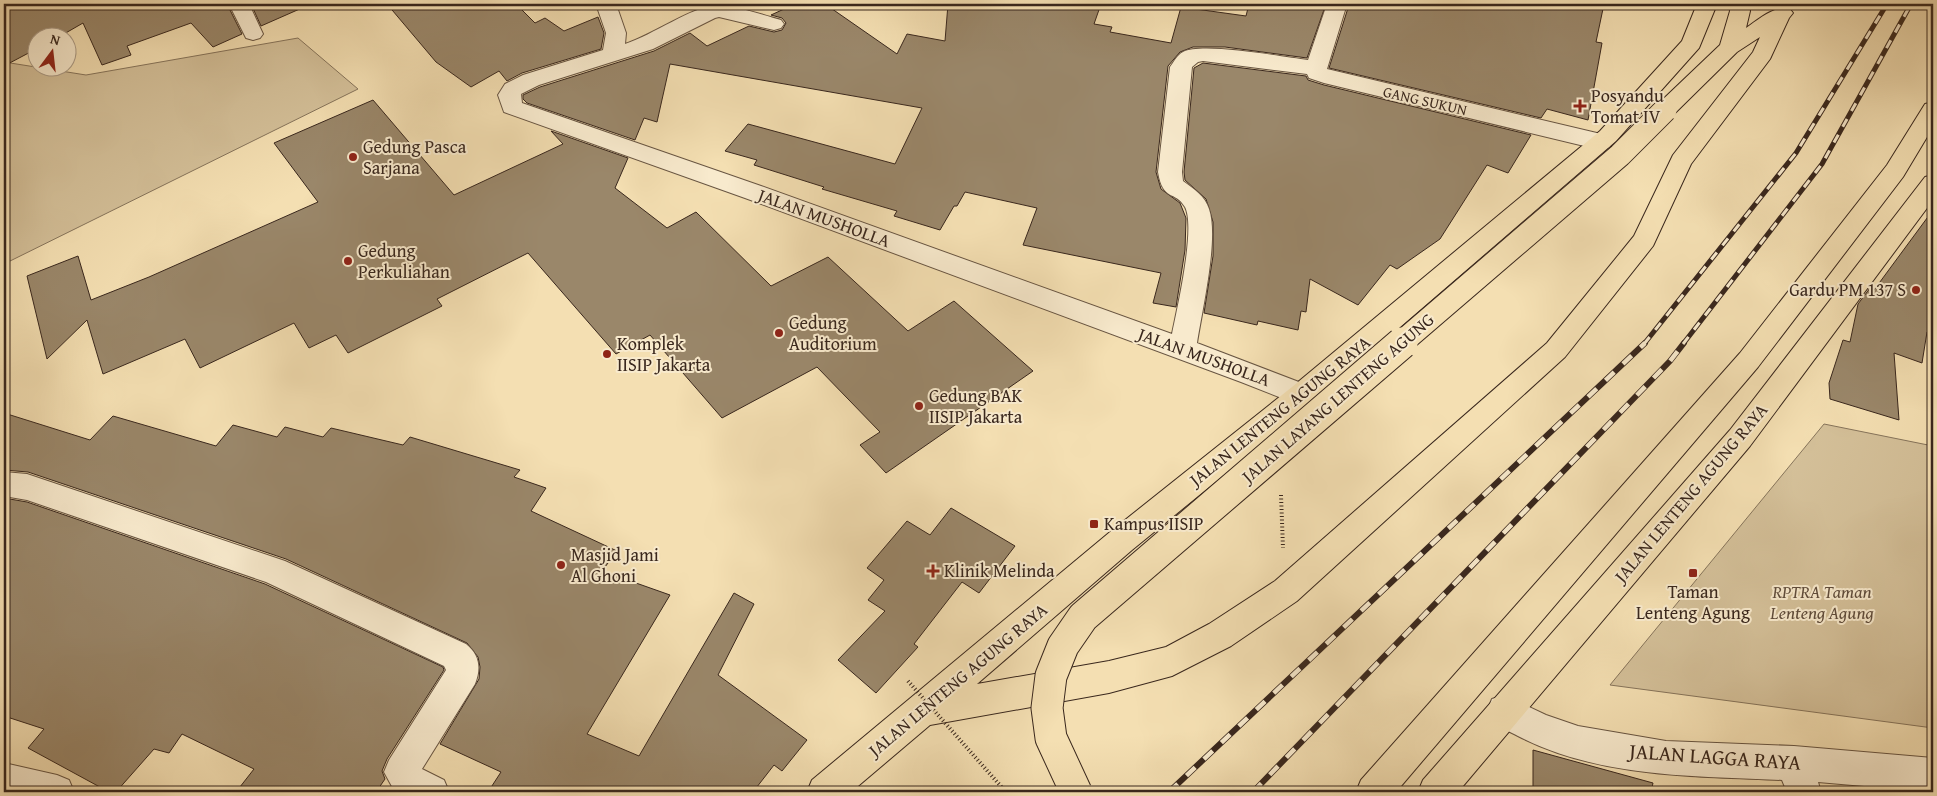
<svg xmlns="http://www.w3.org/2000/svg" width="1937" height="796" viewBox="0 0 1937 796" font-family="'Gentium Book Plus',serif">
  <style>
    .green { fill: #d4c099; stroke: #86745b }
    .building { fill: #9a876a; stroke: #39271d }
    .lines { fill: none; stroke-linecap: round; stroke-linejoin: round }
    .street-casing { stroke: #685542; stroke-width: 2 }
    .primary-casing { stroke: #39271d; stroke-width: 2 }
    .path { stroke: #39271d; stroke-width: 4; stroke-dasharray: 1 2.5; stroke-linecap: butt }
    .street { fill: #f8eacd; fill-rule: evenodd }
    .primary { fill: #f4dfb2; fill-rule: evenodd }
    .rail-far1-casing { stroke: #39271d; stroke-width: 5 }
    .rail-casing { stroke: #39271d; stroke-width: 6 }
    .rail-far1 { stroke: #f8eacd; stroke-width: 3; stroke-dasharray: 9; stroke-linecap: butt }
    .rail { stroke: #f8eacd; stroke-width: 4.5; stroke-dasharray: 12; stroke-linecap: butt }
    .primary-bridge-far1-casing { stroke: #39271d; stroke-width: 25; stroke-linecap: butt }
    .primary-bridge-casing { stroke: #39271d; stroke-width: 33; stroke-linecap: butt }
    .path-bridge { stroke: #39271d; stroke-width: 4; stroke-dasharray: 1 2.5; stroke-linecap: butt }
    .primary-bridge-far1 { stroke: #f4dfb2; stroke-width: 23 }
    .primary-bridge { stroke: #f4dfb2; stroke-width: 31 }
    .poi-dot { fill: #8f2418; stroke: #f8eacd; stroke-width: 2 }
    .labels { text-anchor: middle; stroke-width: 4; stroke-linejoin: round; paint-order: stroke }
    .far-street-label { font-size: 15px; fill: #39271d; stroke: #f8eacd }
    .poi-label { font-size: 18px; fill: #39271d; stroke: #f8eacd; text-anchor: start }
    .street-label { font-size: 18px; fill: #39271d; stroke: #f8eacd }
    .park-label { font-size: 18px; font-style: italic; fill: #604d3c; stroke: #f8eacd }
    .near-street-label { font-size: 21px; fill: #39271d; stroke: #f8eacd }
  </style>
  <rect width="100%" height="100%" fill="#f4dfb2"/>
  <filter id="stains"><feTurbulence type="fractalNoise" baseFrequency=".004" numOctaves="4"/><feColorMatrix values="0 0 0 0 .2 0 0 0 0 .09 0 0 0 0 .02 0 0 0 .5 -.17"/></filter>
  <radialGradient id="worn" r=".72"><stop offset=".6" stop-color="#630" stop-opacity="0"/><stop offset="1" stop-color="#630" stop-opacity=".3"/></radialGradient>
  <!-- green -->
  <path class="green" d="M298,38L358,89L4,264V62L86,75Z
    M1824,424L1933,446V728L1610,685Z"/>
  <!-- building -->
  <path class="building" d="M4,4H227L242,34L213,47L191,23L127,46L131,55L102,65L83,23L57,38H38V48L4,66Z
    M251,4H311L261,26Z
    M387,4H516L535,23L545,18L564,31L598,17L604,33L601,49L522,73L507,81L499,71L471,87L436,62Z
    M795,4H825L897,54L907,34L945,41L948,4H1101L1094,24L1112,27L1110,32L1171,43L1181,7L1246,16L1249,4H1326L1307,58L1225,47H1193L1180,52L1168,66L1156,172L1161,189L1180,203L1186,218L1185,250L1176,307L1153,303L1161,273L1023,245L1037,208L965,192L957,206H954L940,230L894,216L897,211L822,189L824,187L754,165L757,160L725,151L748,124L895,164L922,108L670,64L657,122L644,118L635,140L527,103L523,99V95L540,87L654,51L690,33L707,46L749,26L774,32L782,30L786,23L782,18L771,15Z
    M1346,4H1604L1596,42L1602,43L1588,120L1547,109L1541,118L1329,68L1348,8Z
    M1203,63L1306,76L1308,80L1324,85L1531,135L1508,173L1487,165L1440,239L1397,269L1390,265L1358,305L1310,279L1306,312L1301,311L1298,330L1258,321L1257,325L1204,313L1213,256V222L1206,199L1185,180L1184,172L1194,68Z
    M373,100L454,195L563,144L551,131L628,158L615,188L667,228L696,212L771,286L828,257L908,331L954,301L1033,371L886,473L860,445L880,432L817,367L722,418L650,335L616,354L528,253L437,299L442,306L348,353L336,335L309,348L294,323L200,368L185,339L103,374L87,320L47,359L27,276L78,256L91,300L149,277L318,202L274,143Z
    M1933,210V334L1927,332L1922,363L1894,353L1899,420L1830,399L1829,383L1843,340L1850,342L1858,304L1870,288L1874,290Z
    M4,413L90,440L113,416L216,446L233,425L277,437L285,427L323,437L331,428L403,445L410,437L520,470L514,477L546,488L531,511L617,551L602,571L670,595L587,734L639,756L734,593L754,604L718,675L807,740L782,771L774,765L753,792H488L501,772L440,744L479,679L480,667L478,657L467,643L286,559L28,472L4,470Z
    M4,498L27,502L265,584L443,667L444,670L387,759L382,771L385,779L376,792H236L254,769L182,734L169,753L154,749L116,792H109L28,748L44,729L4,716Z
    M951,508L1015,546L979,593L962,582L914,644L918,647L876,693L838,660L885,611L868,600L884,580L867,568L907,521L930,535Z
    M1533,750L1653,783L1651,792H1533Z"/>
  <g class="lines">
    <!-- street casing -->
    <g class="street-casing">
      <path id="street" d="M229,4H249L263,34L260,38L253,40L246,38Z
        M596,4H616L626,33L625,44C653,35 691,7 717,5C729,4 767,16 781,20L784,24L781,28L774,30L719,17L715,18L653,49L539,85L521,94L522,103L761,186L1172,334C1177,309 1196,228 1185,207C1175,190 1163,202 1158,172L1170,67C1174,62 1177,55 1183,52C1203,42 1282,57 1308,60L1326,7L1328,4H1344L1346,7L1327,69L1601,134L1609,137L1612,142L1609,147L1601,150L1324,83L1309,78L1307,74L1203,61L1198,62L1192,67L1182,172L1183,181C1194,189 1205,196 1209,209C1219,239 1202,310 1197,343L1312,387L1316,395L1312,403L1302,406L1241,382L745,198L504,112L498,95L505,84L523,75L603,50L606,33Z
        M4,472L27,474L285,561L466,644C480,655 481,669 475,684L422,769L444,780L449,792H395L384,772L389,760L446,670L444,666L266,582L27,500L4,496Z
        M1504,695L1546,715L1578,726L1666,741L1794,746L1933,758V792L1818,782L1821,792H1787L1782,780C1694,776 1599,778 1518,736C1503,728 1494,727 1487,711L1492,699Z
        M4,763L57,775L69,780L74,792H4Z"/>
    </g>
    <!-- primary casing -->
    <g class="primary-casing">
      <path id="primary" d="M1697,4H1717L1699,48L1616,141L1312,403L1132,550L977,684L1109,661L1166,647L1209,624L1275,581L1547,343L1634,236L1673,155L1753,52L1760,37L1737,52L1673,115L1665,117L1657,115L1654,110L1657,105L1720,45L1730,11L1729,4H1749L1750,11L1746,28C1759,19 1774,5 1790,9L1793,13L1789,18L1770,59L1691,164L1653,246L1565,357L1297,601L1231,646L1172,676L1109,693L930,725L851,792H807L812,780L1110,532L1292,387L1600,131L1682,41Z
        M1933,102V127L1903,177L1758,367L1396,792H1356L1361,780L1740,353L1887,165L1925,104Z
        M1933,175V200L1750,446L1458,792H1418L1423,780L1730,430L1925,177Z"/>
    </g>
    <!-- path -->
    <path class="path" d="M1281,495L1283,548"/>
    <!-- street -->
    <use href="#street" class="street"/>
    <!-- primary -->
    <use href="#primary" class="primary"/>
    <!-- rail-far1 casing -->
    <g class="rail-far1-casing">
      <path id="rail-far1" d="M1644,344L1796,153L1887,4
        M1683,344L1822,164L1911,4"/>
    </g>
    <!-- rail casing -->
    <g class="rail-casing">
      <path id="rail" d="M1169,792L1645,343
        M1253,792L1670,361L1684,343"/>
    </g>
    <!-- rail-far1 -->
    <use href="#rail-far1" class="rail-far1"/>
    <!-- rail -->
    <use href="#rail" class="rail"/>
    <!-- primary-bridge-far1 casing -->
    <g class="primary-bridge-far1-casing">
      <path id="primary-bridge-far1" d="M1400,344L1620,155L1665,110"/>
    </g>
    <!-- primary-bridge casing -->
    <g class="primary-bridge-casing">
      <path id="primary-bridge" d="M1076,792L1051,738L1047,708L1051,676L1063,646L1083,617L1402,343"/>
    </g>
    <!-- path-bridge -->
    <path class="path-bridge" d="M908,681L1006,792"/>
    <!-- primary-bridge-far1 -->
    <use href="#primary-bridge-far1" class="primary-bridge-far1"/>
    <!-- primary-bridge -->
    <use href="#primary-bridge" class="primary-bridge"/>
  </g>
  <!-- markers -->
  <g class="poi-dot">
    <path d="M1577.5 98.5h5v5h5v5h-5v5h-5v-5h-5v-5h5z"/>
    <circle cx="353" cy="157" r="5"/>
    <circle cx="348" cy="261" r="5"/>
    <circle cx="1916" cy="290" r="5"/>
    <circle cx="779" cy="333" r="5"/>
    <circle cx="607" cy="354" r="5"/>
    <circle cx="919" cy="406" r="5"/>
    <rect x="1089" y="519" width="10" height="10" rx="2.5"/>
    <circle cx="561" cy="565" r="5"/>
    <path d="M930.5 563.5h5v5h5v5h-5v5h-5v-5h-5v-5h5z"/>
    <rect x="1688" y="568" width="10" height="10" rx="2.5"/>
  </g>
  <g class="labels">
    <!-- far-street labels -->
    <g class="far-street-label">
      <text transform="translate(1425 101) rotate(13)" y="5">GANG SUKUN</text>
    </g>
    <!-- poi labels -->
    <g class="poi-label">
      <text x="1591" y="102">Posyandu<tspan x="1591" dy="21">Tomat IV</tspan></text>
      <text x="363" y="153">Gedung Pasca<tspan x="363" dy="21">Sarjana</tspan></text>
      <text x="358" y="257">Gedung<tspan x="358" dy="21">Perkuliahan</tspan></text>
      <text x="1906" y="296" text-anchor="end">Gardu PM 137 S</text>
      <text x="789" y="329">Gedung<tspan x="789" dy="21">Auditorium</tspan></text>
      <text x="617" y="350">Komplek<tspan x="617" dy="21">IISIP Jakarta</tspan></text>
      <text x="929" y="402">Gedung BAK<tspan x="929" dy="21">IISIP Jakarta</tspan></text>
      <text x="1104" y="530">Kampus IISIP</text>
      <text x="571" y="561">Masjid Jami<tspan x="571" dy="21">Al Ghoni</tspan></text>
      <text x="944" y="577">Klinik Melinda</text>
      <text x="1693" y="598" text-anchor="middle">Taman<tspan x="1693" dy="21">Lenteng Agung</tspan></text>
    </g>
    <!-- street labels -->
    <g class="street-label">
      <text transform="translate(824 218) rotate(20)" y="6">JALAN MUSHOLLA</text>
      <text transform="translate(1204 357) rotate(20)" y="6">JALAN MUSHOLLA</text>
      <text transform="translate(1338 398) rotate(-41)" y="6">JALAN LAYANG LENTENG AGUNG</text>
      <text transform="translate(1280 411) rotate(-39)" y="6">JALAN LENTENG AGUNG RAYA</text>
      <text transform="translate(1691 493) rotate(-50)" y="6">JALAN LENTENG AGUNG RAYA</text>
      <text transform="translate(958 680) rotate(-40)" y="6">JALAN LENTENG AGUNG RAYA</text>
    </g>
    <!-- park labels -->
    <g class="park-label">
      <text x="1822" y="598">RPTRA Taman<tspan x="1822" dy="21">Lenteng Agung</tspan></text>
    </g>
    <!-- near-street labels -->
    <g class="near-street-label">
      <text transform="translate(1715 757) rotate(4)" y="7">JALAN LAGGA RAYA</text>
    </g>
  </g>
  <!-- margin -->
  <rect width="1937" height="796" fill="none" stroke="#f4dfb2" stroke-width="20"/>
  <rect x="5" y="5" width="1927" height="786" fill="none" stroke="#39271d" stroke-width="2.5"/>
  <rect x="10" y="10" width="1917" height="776" fill="none" stroke="#39271d"/>
  <!-- north arrow -->
  <g transform="translate(52 52) rotate(15)"><circle r="24" fill="#f8eacd" stroke="#ac9c87"/>
  <path d="M0-4L9 19L0 12L-9 19Z" fill="#8f2418"/>
  <text y="-8" font-size="14" font-weight="bold" text-anchor="middle" fill="#39271d">N</text>
  </g>
  <rect width="100%" height="100%" filter="url(#stains)"/>
  <rect width="100%" height="100%" fill="url(#worn)"/>
</svg>
